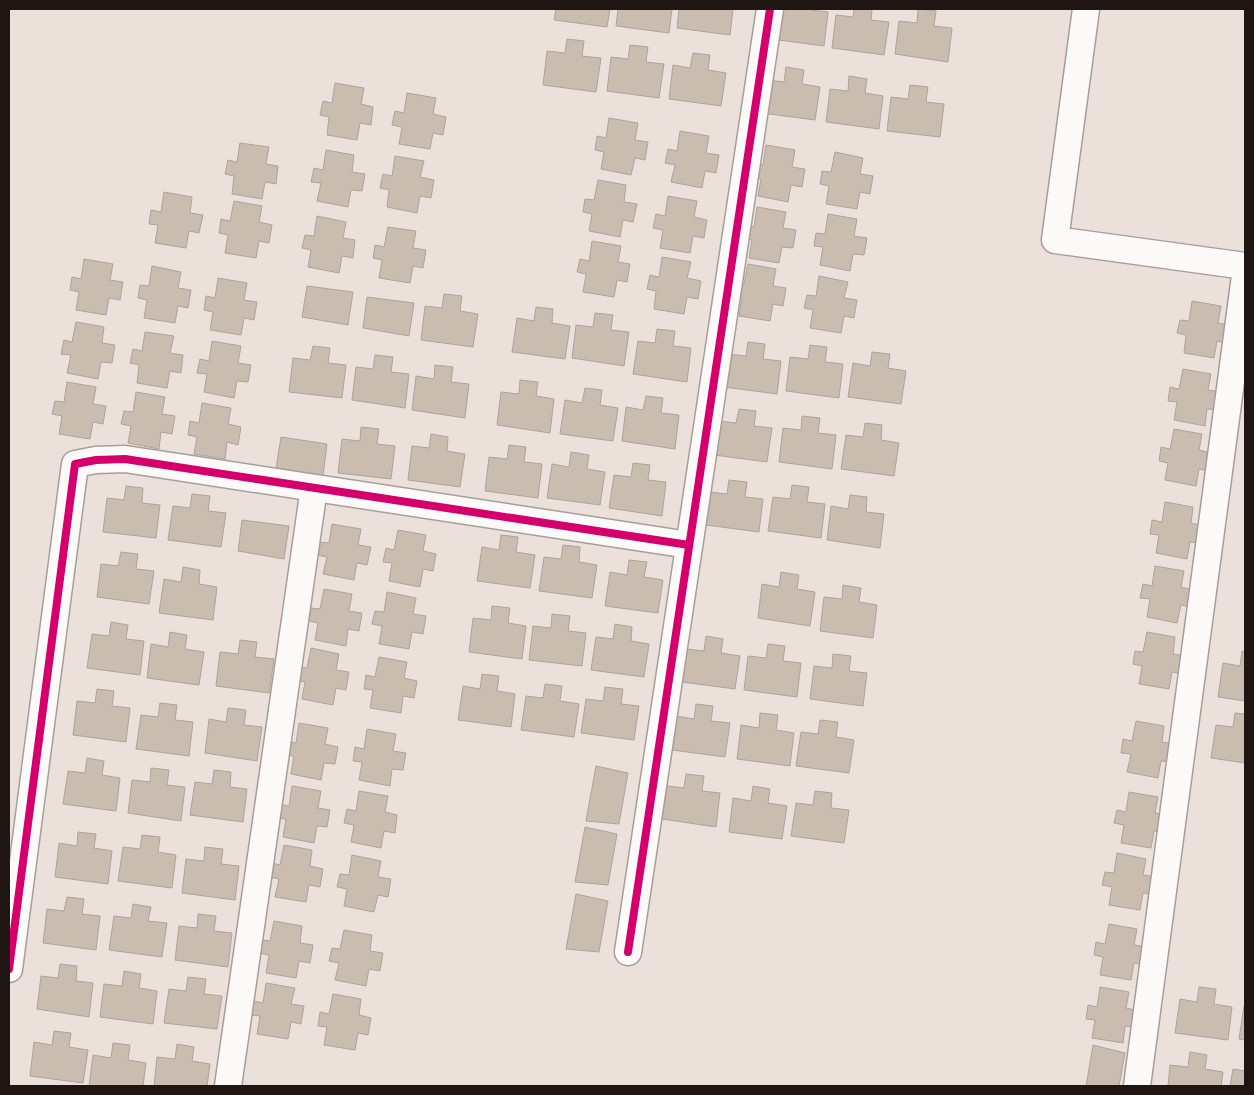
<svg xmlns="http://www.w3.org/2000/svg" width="1254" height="1095" viewBox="0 0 1254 1095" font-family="Signika,sans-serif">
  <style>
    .building { fill: #cabcaf; stroke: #aca49e }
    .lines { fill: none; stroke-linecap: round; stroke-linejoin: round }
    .minor-casing { stroke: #a79e9a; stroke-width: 29 }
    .minor { stroke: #fcfaf9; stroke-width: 26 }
    .cycleway-casing { stroke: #fff; stroke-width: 11 }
    .cycleway { stroke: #d6006c; stroke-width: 8 }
  </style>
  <rect width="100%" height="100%" fill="#ece0da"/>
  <!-- building -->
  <path class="building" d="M556,9H610L607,27L554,20Z
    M618,9H672L669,33L616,26Z
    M679,9H733L730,35L677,28Z
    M775,9H811V10L828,12L824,46L771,39Z
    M854,9H872L871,20L889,22L884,55L832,48L836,15L853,17Z
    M918,9L936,11L934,26L952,28L948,62L895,54L899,21L917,23Z
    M567,39L584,41L582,56L601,58L596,92L543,85L547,51L565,53Z
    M630,45L648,47L646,62L664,64L659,98L607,91L611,57L628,59Z
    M693,53L710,55L708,70L726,73L721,106L669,99L673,65L690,68Z
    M786,67L804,70L802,84L820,87L815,120L762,113L767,80L784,82Z
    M849,76L867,79L865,93L883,96L879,129L826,122L830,89L848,91Z
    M335,83L364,88L361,104L373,107L371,125L360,123L357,140L327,135L329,117L320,115L323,101L332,103Z
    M910,85L928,87L926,102L944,104L940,137L887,131L891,97L908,99Z
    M407,93L436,98L433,114L446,117L443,135L433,133L430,149L399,144L402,127L392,125L395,111L404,113Z
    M609,118L638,123L635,140L648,142L645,160L635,158L631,175L601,169L604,152L595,150L597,136L606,138Z
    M680,131L709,136L706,153L719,155L716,173L705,171L702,188L671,182L675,165L665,163L668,149L677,151Z
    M240,143L269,147L266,164L278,166L276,184L265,182L262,199L232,194L234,176L225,174L228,160L237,162Z
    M766,145L795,150L792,167L805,169L802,187L791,185L788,202L758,196L761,179L752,177L754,163L763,165Z
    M326,150L354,155L352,172L365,174L362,191L351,190L348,207L317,201L321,183L311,182L314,168L323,170Z
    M835,152L863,158L860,174L873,176L870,194L860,192L857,209L826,204L829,186L820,184L822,171L831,172Z
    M395,156L424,161L420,177L434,180L431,198L420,196L417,213L387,207L389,190L380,188L383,174L392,176Z
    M598,180L626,185L624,202L637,204L633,222L623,220L620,237L589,231L592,214L583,212L585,199L594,200Z
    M164,192L192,197L190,213L203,215L199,233L189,231L186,248L155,243L158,225L149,224L151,210L161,212Z
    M668,196L697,201L694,217L707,220L704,238L693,236L690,253L660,248L663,230L653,228L656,214L665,216Z
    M234,201L262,206L259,222L272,225L269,243L259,241L256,258L225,253L228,235L219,233L221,219L230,221Z
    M757,207L786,212L783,228L796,230L793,248L782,247L779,263L749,258L752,240L742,238L745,225L754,227Z
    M828,214L857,219L854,236L867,238L864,255L853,254L850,271L820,265L823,247L814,246L816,233L825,234Z
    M317,216L346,222L343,238L355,240L353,258L342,256L339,273L308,267L311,250L302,248L305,235L314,236Z
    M388,227L416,231L413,248L426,250L423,268L413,266L410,283L379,278L382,260L373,258L375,245L384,247Z
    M592,241L621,246L618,262L630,264L627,282L617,280L614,297L583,292L586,274L577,272L580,259L589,261Z
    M662,257L691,262L687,278L701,281L698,299L687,297L684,314L654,309L656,291L647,289L650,275L659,277Z
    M84,259L113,264L110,280L123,282L120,300L109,298L106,315L76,310L79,292L70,290L72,277L81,279Z
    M748,264L776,269L773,286L786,288L783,306L773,304L770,321L739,316L742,297L733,296L735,283L744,284Z
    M152,266L181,272L178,288L191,290L188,308L178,306L175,323L144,318L147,300L138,298L140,285L149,286Z
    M819,276L848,282L844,298L857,300L854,318L844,316L841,333L810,328L813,310L804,308L807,295L816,296Z
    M218,278L247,283L244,300L257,302L254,320L244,318L241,335L210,330L213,312L204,310L206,296L215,298Z
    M307,286L353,292L348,325L302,317Z
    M444,294L462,296L460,311L478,314L473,347L421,340L425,306L442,308Z
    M367,297L414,303L409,336L363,328Z
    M1192,301L1221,306L1218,323L1230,325L1227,343L1217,341L1214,358L1184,353L1186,335L1177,333L1180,320L1189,321Z
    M536,307L553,309L552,323L570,326L565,359L512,352L517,318L534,321Z
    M595,313L613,315L611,330L629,332L624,366L572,358L576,325L593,327Z
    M76,322L104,327L102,343L115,345L112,363L101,362L98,379L67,373L71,355L61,354L64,340L72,342Z
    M657,329L675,331L673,346L691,348L687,382L633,374L638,341L655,343Z
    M145,332L174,336L170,353L183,355L181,373L170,371L167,388L137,383L139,365L130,363L133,349L142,351Z
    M212,341L241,346L238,363L251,365L248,382L237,381L234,398L204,392L207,374L197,373L200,359L209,361Z
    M748,342L765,344L763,359L781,361L777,394L724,387L728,354L746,356Z
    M810,345L827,347L825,362L843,364L839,398L786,391L790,357L808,359Z
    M313,346L330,348L328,363L346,365L342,398L289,392L293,358L310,360Z
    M872,352L890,354L888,368L906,371L901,404L848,397L853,363L870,366Z
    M375,355L393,357L391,372L409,374L405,408L352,400L356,367L373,369Z
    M435,365L453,367L451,382L469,384L465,418L412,410L416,376L434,379Z
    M1183,369L1211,374L1208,390L1221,392L1218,410L1207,409L1205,426L1174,420L1177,402L1168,401L1170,387L1179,389Z
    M520,380L538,382L536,396L554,399L550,433L497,425L501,392L519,394Z
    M67,382L96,387L93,404L106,406L103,424L93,422L90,439L59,434L62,416L52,414L55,401L64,402Z
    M585,388L602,390L600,405L618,408L613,441L560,434L565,400L582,403Z
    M136,392L165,397L162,414L175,416L172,434L161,432L159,449L128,443L131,426L121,424L124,411L133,412Z
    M646,396L663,398L661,413L679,415L675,449L622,441L626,407L643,410Z
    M202,403L231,408L228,424L241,427L238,445L227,442L225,459L194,454L197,437L188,435L190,421L199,423Z
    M739,409L756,411L754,426L772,428L767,462L714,455L719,421L736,423Z
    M802,416L820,418L818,433L836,435L832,469L779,462L783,428L801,430Z
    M865,423L882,425L881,440L899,443L894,476L841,469L846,435L863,437Z
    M361,427L379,429L377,444L395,446L391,479L338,473L342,439L360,441Z
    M1174,429L1202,434L1199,450L1212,453L1209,471L1199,469L1196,486L1165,480L1168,463L1159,461L1161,447L1170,449Z
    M431,434L448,437L447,451L465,454L460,487L408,480L412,446L429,448Z
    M281,437L327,444L323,476L276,468Z
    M509,445L526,447L524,462L542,464L538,498L485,491L489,457L507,459Z
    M571,452L589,455L587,469L605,472L600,505L547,498L552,464L569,467Z
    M633,463L650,465L648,480L666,482L662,516L609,508L614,475L631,477Z
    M729,480L747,482L745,497L763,499L759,532L706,525L710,492L727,494Z
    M792,485L809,487L807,502L825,504L821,538L768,531L773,497L790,499Z
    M126,486L143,488L142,503L160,505L156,538L103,532L107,498L124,500Z
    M192,494L210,496L208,511L226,513L221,547L168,540L173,506L190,508Z
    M850,495L867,497L866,512L884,514L880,548L827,540L831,506L848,509Z
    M1165,502L1193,507L1191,523L1204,526L1200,543L1190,542L1187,559L1156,553L1159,535L1150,534L1152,520L1162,522Z
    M242,520L289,526L284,559L238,551Z
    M332,524L361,529L358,545L371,547L367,565L357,563L354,580L323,574L327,557L317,555L319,542L329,543Z
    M398,530L426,535L423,551L436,554L433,571L423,569L420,587L389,581L392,563L383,562L386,548L394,550Z
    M501,535L518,537L516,552L535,555L530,588L477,581L482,547L499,550Z
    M563,545L580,547L579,562L597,565L592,598L539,591L544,557L561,559Z
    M121,552L138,554L136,569L154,571L149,604L97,597L101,564L118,566Z
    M629,560L647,562L644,577L663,580L658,613L605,606L610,572L627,575Z
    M1155,566L1184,571L1181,587L1194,590L1191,607L1181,605L1177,623L1147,617L1150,599L1140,598L1143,584L1152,586Z
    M183,567L200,570L199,584L217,587L213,620L159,613L164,579L181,582Z
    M781,572L799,575L797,589L815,592L810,626L758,618L762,584L779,587Z
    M843,585L861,588L859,602L877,605L873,638L820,631L824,597L842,599Z
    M324,589L352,594L349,611L362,613L359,631L348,629L346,646L315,640L318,623L309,621L311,608L320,609Z
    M387,592L416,598L413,614L426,616L423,634L412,632L409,649L379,644L382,626L372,624L375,611L384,612Z
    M492,606L510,608L508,623L526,626L522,659L469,652L473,618L491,620Z
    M552,614L570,616L568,631L586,633L582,666L529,660L533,626L551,628Z
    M111,622L128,625L126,639L144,641L140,675L87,668L92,634L109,636Z
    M615,624L632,627L631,641L649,644L644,677L591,670L596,637L613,639Z
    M170,632L187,635L185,649L204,652L199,685L147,678L151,644L168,647Z
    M1147,632L1175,637L1173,654L1186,656L1183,674L1172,672L1169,689L1139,684L1142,666L1133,664L1135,651L1143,652Z
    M706,636L723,639L721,653L740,656L735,689L682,682L687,649L704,651Z
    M240,640L257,642L255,657L274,659L269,693L216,686L220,652L238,654Z
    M768,644L785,646L783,661L801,663L797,697L744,690L748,656L766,658Z
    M311,648L339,654L336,670L349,672L346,690L336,688L333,705L302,699L305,682L296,680L298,667L307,668Z
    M1242,651L1245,652V701L1218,697L1223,663L1240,666Z
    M833,654L851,656L849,671L867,673L863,706L810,699L814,666L832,668Z
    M379,657L407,662L404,678L417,681L414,698L403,696L401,713L370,708L373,690L364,689L366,675L375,677Z
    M482,674L499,676L497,691L515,694L511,727L458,720L463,686L480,689Z
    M545,684L562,686L560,701L579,704L574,737L521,730L526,696L543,698Z
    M605,687L623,689L621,704L639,706L634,740L581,733L586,699L603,701Z
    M97,689L114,691L112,706L130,708L126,742L73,735L77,701L95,703Z
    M160,703L177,705L175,720L193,722L189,756L136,749L141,715L158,717Z
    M696,704L713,706L711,721L730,723L725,757L672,750L676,716L694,719Z
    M228,708L246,710L244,725L262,727L257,761L205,753L209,719L226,722Z
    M760,713L778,715L776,730L794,733L790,766L737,759L741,725L759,728Z
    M1235,713L1245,714V763L1211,758L1216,725L1233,727Z
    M820,720L838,722L836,737L854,740L849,773L796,766L801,732L818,734Z
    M1136,721L1164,726L1162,742L1175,744L1171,762L1161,761L1158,778L1127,772L1131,754L1121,753L1123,739L1132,741Z
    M299,723L328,728L325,744L338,747L335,764L324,763L321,780L291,774L294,756L285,755L287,741L296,743Z
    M367,729L396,734L393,751L406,753L403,770L392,769L390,786L359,780L362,762L353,761L355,747L364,749Z
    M87,758L104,761L102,775L120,778L116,811L63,804L68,771L85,773Z
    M596,766L628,773L619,824L586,821Z
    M151,768L169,770L167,785L185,787L181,821L128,813L132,780L150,782Z
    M214,770L231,772L230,787L247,789L243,822L190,815L195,782L212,784Z
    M686,774L704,776L702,791L720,793L716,827L662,819L667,786L684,788Z
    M292,786L321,791L318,808L330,810L327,827L317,826L314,843L283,837L286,819L277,818L279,804L289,806Z
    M753,786L770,789L768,803L787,806L782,839L729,832L733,798L751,801Z
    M359,791L388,796L385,812L397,815L395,833L384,831L381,848L351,842L354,825L344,823L347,809L356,811Z
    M815,791L832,793L831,808L849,810L844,843L791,836L796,803L813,805Z
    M1129,792L1158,797L1155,813L1168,815L1165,833L1154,831L1151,848L1121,843L1124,825L1114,823L1117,810L1126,812Z
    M585,827L617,834L608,885L575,882Z
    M78,832L96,834L94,848L112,851L108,884L55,877L59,843L77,846Z
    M142,835L160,837L158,852L176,855L172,888L118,881L123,847L140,849Z
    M284,845L312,850L310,866L323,869L320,887L309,885L306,902L275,897L279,879L269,877L272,863L280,865Z
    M205,847L223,849L221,864L239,866L235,900L182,893L186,859L204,861Z
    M1117,853L1146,859L1143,875L1156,877L1153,895L1143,893L1140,910L1109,905L1112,887L1102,885L1105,872L1114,873Z
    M352,855L381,861L378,877L391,879L388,897L378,895L374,912L344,906L347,889L337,887L340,874L349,875Z
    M576,894L608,901L599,952L566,949Z
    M67,897L84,899L82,914L100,916L96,950L43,943L47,909L64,911Z
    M133,904L151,907L148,921L167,923L162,957L109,950L114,916L131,918Z
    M198,914L216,916L214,931L232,933L228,967L175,960L179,926L197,928Z
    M274,921L302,926L300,943L313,945L310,963L299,961L296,978L266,973L269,955L260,953L262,940L270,941Z
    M1109,924L1137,929L1134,945L1147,947L1144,965L1134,963L1131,980L1100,975L1103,957L1094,955L1096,942L1105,944Z
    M344,930L372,935L370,951L383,953L380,971L369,969L366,986L335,980L339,963L329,961L332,948L340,949Z
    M60,964L77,966L76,981L93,983L89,1017L37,1009L41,976L58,978Z
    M124,971L141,974L139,988L157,991L153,1024L100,1017L104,984L122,986Z
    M188,977L206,979L204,994L222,996L217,1029L164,1023L169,989L186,991Z
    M266,983L295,988L291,1004L304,1006L301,1024L291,1022L288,1039L257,1034L260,1016L251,1015L254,1001L263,1003Z
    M1100,987L1129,992L1126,1008L1139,1011L1136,1028L1125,1026L1123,1043L1092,1038L1095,1020L1086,1019L1088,1005L1097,1007Z
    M1199,987L1216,989L1214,1004L1232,1007L1228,1040L1175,1033L1180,999L1197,1002Z
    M333,994L361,999L359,1015L371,1018L368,1035L358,1033L355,1050L324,1045L327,1027L318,1026L320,1012L329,1014Z
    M1244,1006H1245V1040L1239,1039Z
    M54,1031L71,1033L69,1047L88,1050L83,1083L30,1076L34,1042L52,1045Z
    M113,1043L130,1045L128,1060L146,1063L143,1086H89L93,1055L111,1058Z
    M177,1044L194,1047L192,1061L210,1064L207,1086H154L157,1057L175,1059Z
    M1093,1045L1125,1053L1119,1086H1086Z
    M1190,1052L1207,1055L1205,1069L1223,1072L1221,1086H1168L1170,1065L1188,1067Z
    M1233,1069L1245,1071V1086H1230Z"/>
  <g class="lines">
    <!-- minor casing -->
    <g class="minor-casing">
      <path id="minor" d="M1086,9L1055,240L1245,266
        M628,952L770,9
        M9,969L75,464L96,460L125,459L689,545
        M228,1086L314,488
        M1137,1086L1245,276"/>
    </g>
    <!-- minor -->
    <use href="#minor" class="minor"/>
    <!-- cycleway casing -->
    <g class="cycleway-casing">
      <path id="cycleway" d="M628,952L770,9
        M9,969L75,464L96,460L125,459L689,545"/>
    </g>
    <!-- cycleway -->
    <use href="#cycleway" class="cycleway"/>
  </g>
  <!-- border -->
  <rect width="1254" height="1095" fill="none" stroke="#1f1613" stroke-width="20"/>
</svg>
